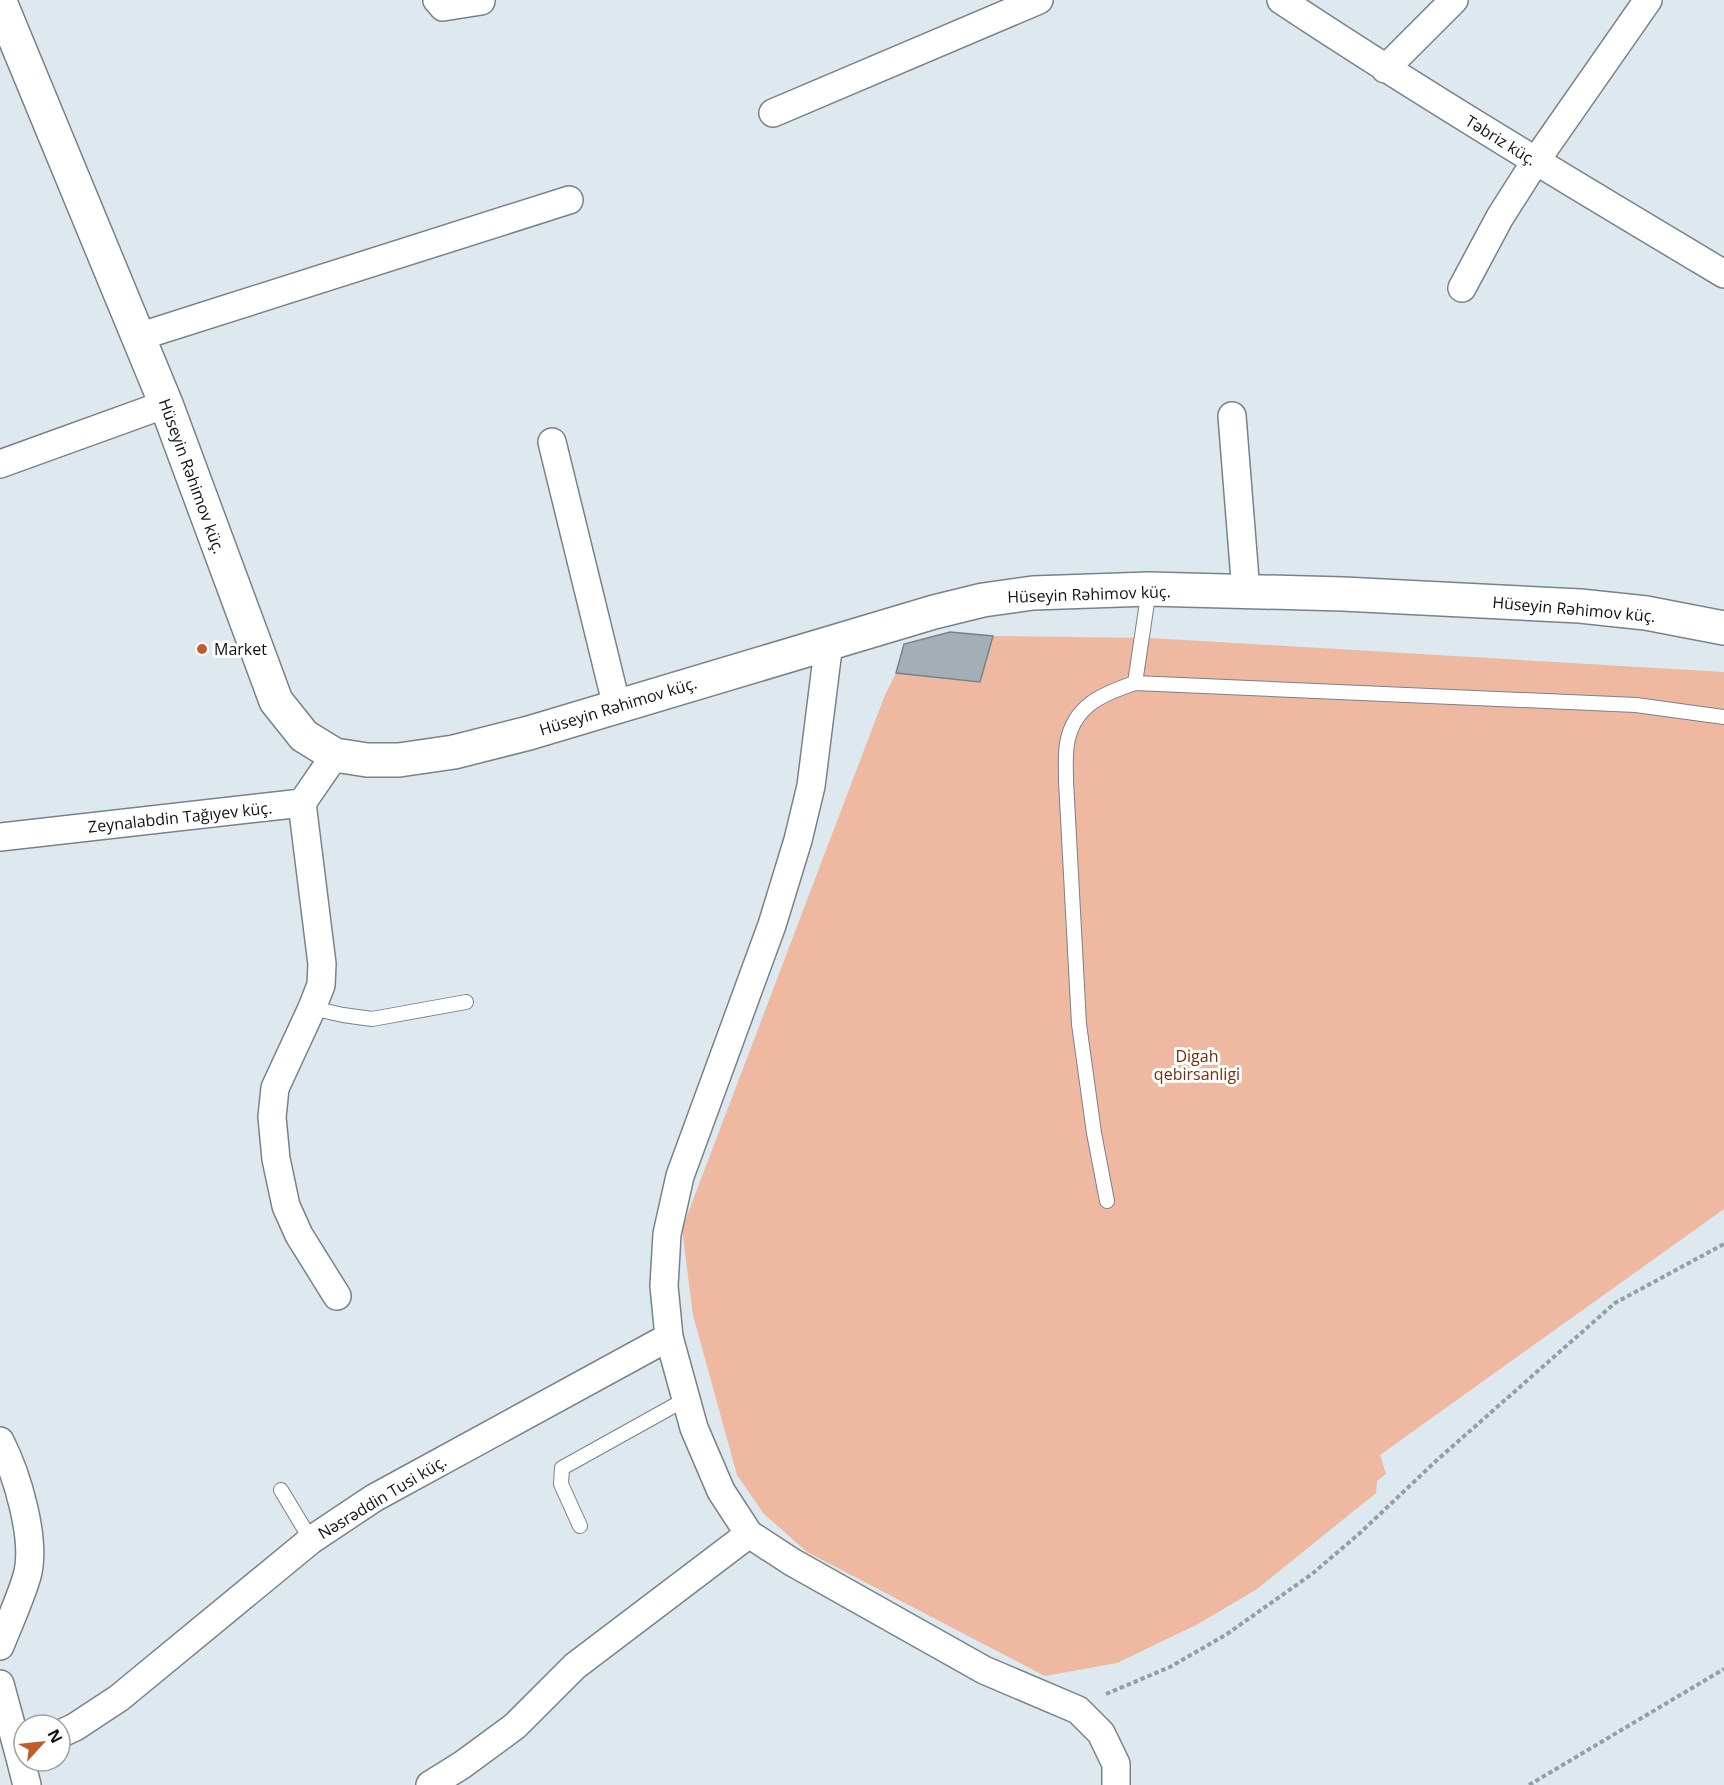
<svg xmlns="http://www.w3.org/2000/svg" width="1724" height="1785" viewBox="0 0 1724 1785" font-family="'Open Sans',sans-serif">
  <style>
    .green { fill: #efb8a1 }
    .building { fill: #a3aeb5; stroke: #788389; stroke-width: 1.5 }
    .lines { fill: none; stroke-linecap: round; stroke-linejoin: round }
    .service-casing { stroke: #788288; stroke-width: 16 }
    .minor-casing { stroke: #788288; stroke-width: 30 }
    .secondary-casing { stroke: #788288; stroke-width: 36 }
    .path { stroke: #959ea3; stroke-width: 4; stroke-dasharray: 4.5 3; stroke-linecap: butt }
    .service { stroke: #fff; stroke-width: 14 }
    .minor { stroke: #fff; stroke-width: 27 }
    .secondary { stroke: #fff; stroke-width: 33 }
    .poi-dot { fill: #c15c2b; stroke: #fff; stroke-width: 2 }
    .labels { text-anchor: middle; stroke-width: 6; stroke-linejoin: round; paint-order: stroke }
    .street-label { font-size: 16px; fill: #0e1214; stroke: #fff }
    .poi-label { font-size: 16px; fill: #0e1214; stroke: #fff; text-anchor: start }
    .park-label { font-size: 16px; fill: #712f0c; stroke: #fff }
  </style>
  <rect width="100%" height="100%" fill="#dde8ef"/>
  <!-- green -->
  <path class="green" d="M993,636L1150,638L1724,672V1209L1380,1455L1386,1474L1377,1481L1376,1493L1257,1589L1198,1624L1117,1663L1045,1676L807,1552L764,1514L737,1475L693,1315L682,1229L885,695L896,673L980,682Z"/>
  <!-- building -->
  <path class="building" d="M950,632L993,636L980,682L896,673L904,644Z"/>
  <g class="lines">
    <!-- service casing -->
    <g class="service-casing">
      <path id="service" d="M1135,683L1149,589
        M312,1008L343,1015L372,1019L466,1002
        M1107,1201L1094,1133L1079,1024L1066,781C1066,769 1065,756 1067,744C1073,706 1102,694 1135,683L1636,705L1724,717
        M281,1490L311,1540
        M580,1526L561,1484L562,1468L686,1399"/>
    </g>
    <!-- minor casing -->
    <g class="minor-casing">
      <path id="minor" d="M437,0L443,7L481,1
        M1281,0C1426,96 1575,185 1724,274
        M1385,69L1454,0
        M773,113L1039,0
        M1462,288L1500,217L1535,162L1648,0
        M138,337L569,200
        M1232,416L1246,592
        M552,442L617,707
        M0,464L166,404
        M829,642L811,786L798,840L772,925L680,1176L667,1234L664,1286L669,1337L694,1428L721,1491L749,1534L792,1562L984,1670L1078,1710L1101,1733L1116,1764V1785
        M302,803L322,964L321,985L312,1008L275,1088L272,1117L276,1159L286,1206L299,1235L337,1296
        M0,837L302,803L335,755
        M0,1441C17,1474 37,1540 27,1576C20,1600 9,1623 0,1646
        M0,1684L19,1754
        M60,1734L75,1727L119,1698L311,1540L374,1498L669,1337
        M24,1751L19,1754L27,1785
        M430,1785L462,1765L515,1726L575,1666L749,1534"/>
    </g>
    <!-- secondary casing -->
    <g class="secondary-casing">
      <path id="secondary" d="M0,2L166,404L276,701L304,736L335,755L367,760H399L454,752L529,733L934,612L983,600L1033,593L1149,589L1343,594L1580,606L1646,613L1724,628"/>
    </g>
    <!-- path -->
    <path class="path" d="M1106,1694L1170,1667L1227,1634L1312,1574L1360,1533L1437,1460L1615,1303L1724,1244
      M1529,1785L1724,1669"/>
    <!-- service -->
    <use href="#service" class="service"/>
    <!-- minor -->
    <use href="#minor" class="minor"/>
    <!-- secondary -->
    <use href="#secondary" class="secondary"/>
  </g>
  <!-- markers -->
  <circle class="poi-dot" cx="202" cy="649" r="6"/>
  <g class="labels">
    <!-- street labels -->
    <g class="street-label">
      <text transform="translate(1501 140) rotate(32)" y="6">Təbriz küç.</text>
      <text transform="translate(192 476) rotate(70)" y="6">Hüseyin Rəhimov küç.</text>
      <text transform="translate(1089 594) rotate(-2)" y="6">Hüseyin Rəhimov küç.</text>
      <text transform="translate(1574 609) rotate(5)" y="6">Hüseyin Rəhimov küç.</text>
      <text transform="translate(618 706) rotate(-17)" y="6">Hüseyin Rəhimov küç.</text>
      <text transform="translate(180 817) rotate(-6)" y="6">Zeynalabdin Tağıyev küç.</text>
      <text transform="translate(382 1497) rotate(-31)" y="6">Nəsrəddin Tusi küç.</text>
    </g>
    <!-- poi labels -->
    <g class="poi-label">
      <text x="214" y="655">Market</text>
    </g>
    <!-- park labels -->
    <g class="park-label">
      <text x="1197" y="1062">Digah<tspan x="1197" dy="18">qebirsanligi</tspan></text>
    </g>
  </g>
  <!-- north arrow -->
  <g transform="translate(42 1743) rotate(63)"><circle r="28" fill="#ffffff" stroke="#9fa0a1" stroke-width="1.5"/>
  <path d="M0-4.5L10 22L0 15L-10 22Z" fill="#c15c2b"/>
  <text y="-9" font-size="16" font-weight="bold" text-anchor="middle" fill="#0e1214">N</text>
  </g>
</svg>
